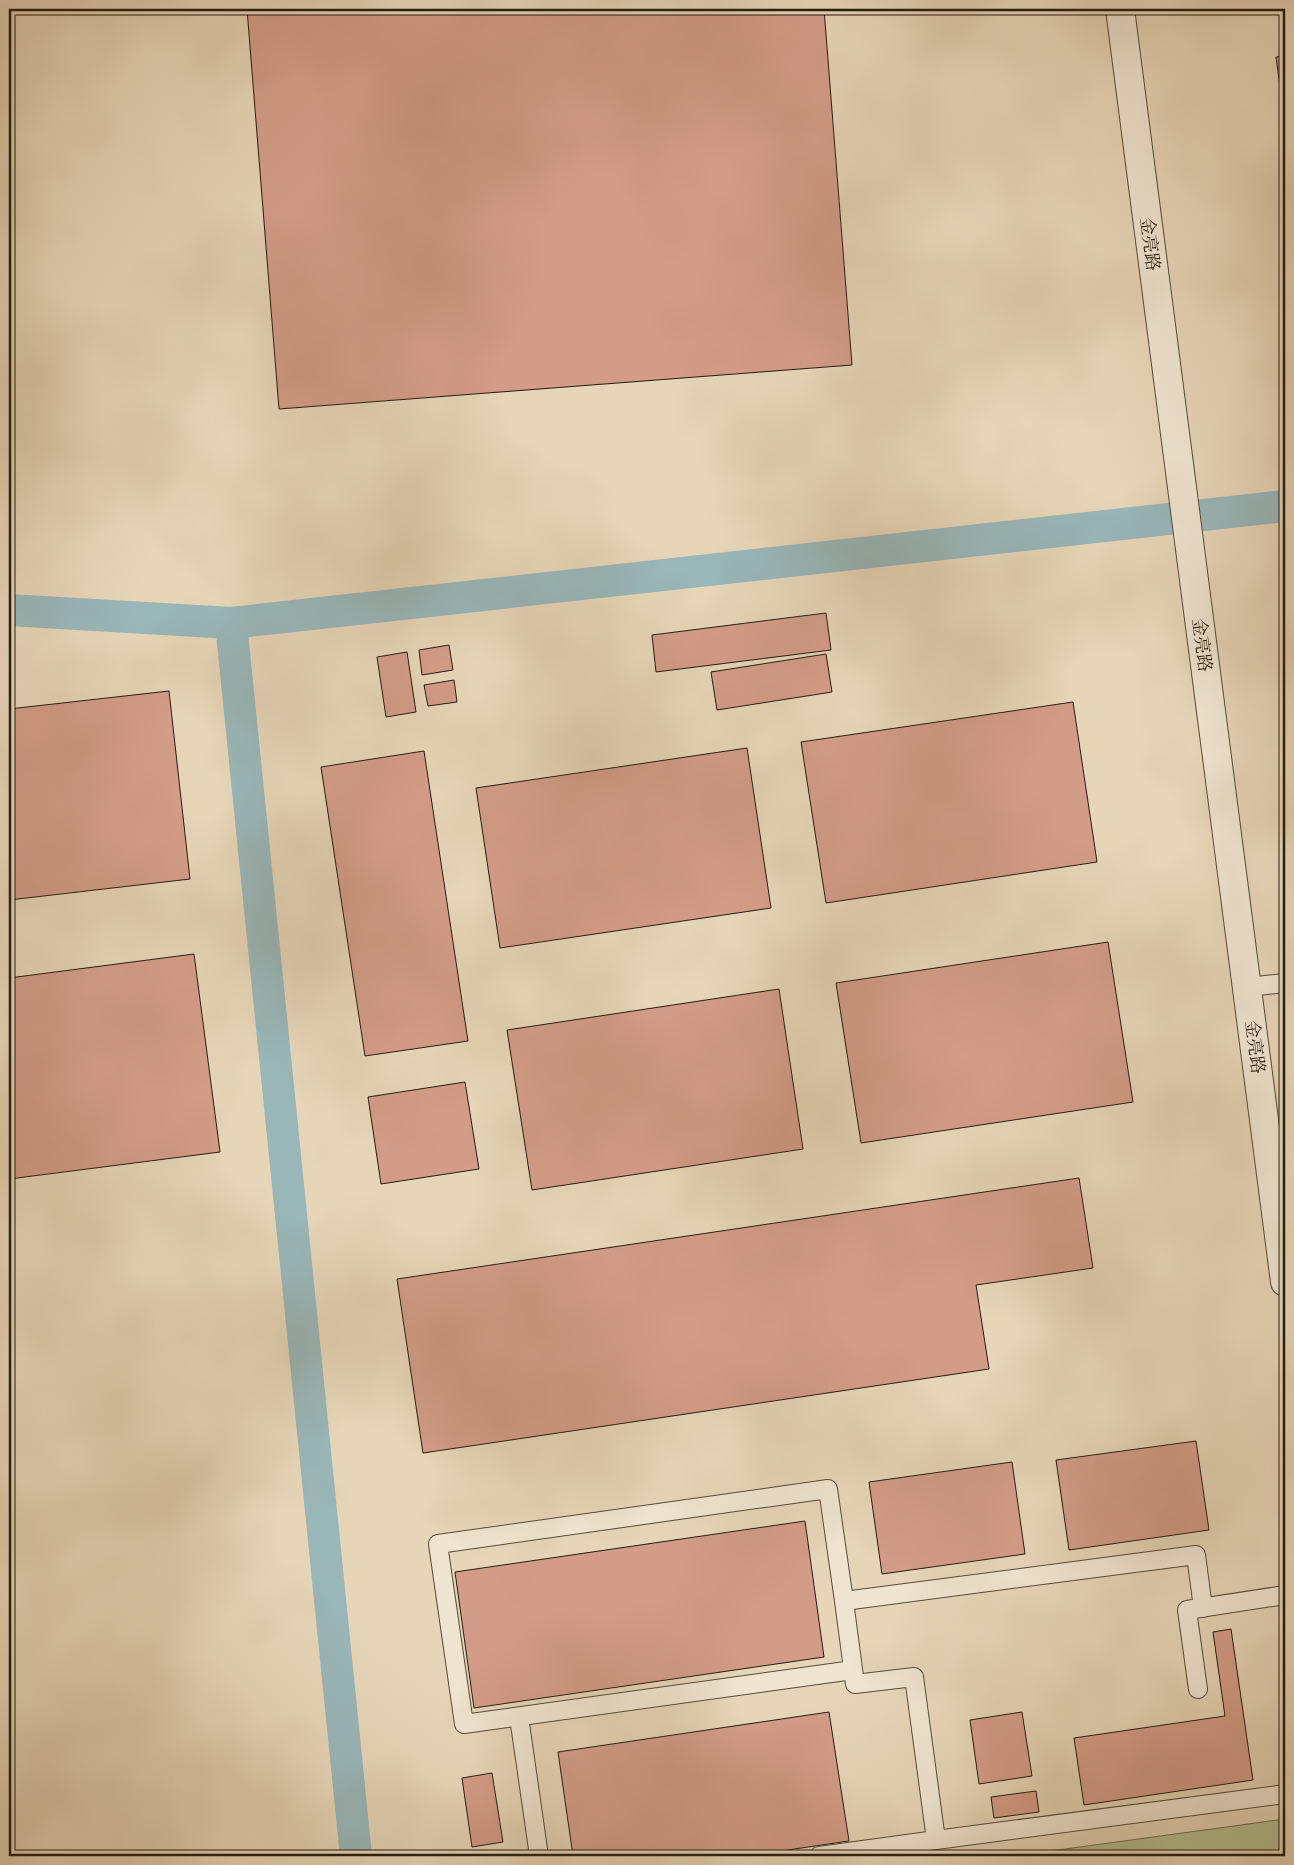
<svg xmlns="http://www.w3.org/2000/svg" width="1294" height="1865" viewBox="0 0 1294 1865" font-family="'IM FELL French Canon','Noto Serif SC',serif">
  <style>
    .green { fill: #b3be90; stroke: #6c6d50 }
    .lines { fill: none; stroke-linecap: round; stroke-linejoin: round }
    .canal { stroke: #99b6b8; stroke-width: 32 }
    .building { fill: #d39c88; stroke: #251c11 }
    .service-casing { stroke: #554a3a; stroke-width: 20 }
    .minor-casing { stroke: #554a3a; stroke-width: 30 }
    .service { stroke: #efe4d0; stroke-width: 18 }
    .minor { stroke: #efe4d0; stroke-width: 28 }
    .labels { text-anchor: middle; stroke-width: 4; stroke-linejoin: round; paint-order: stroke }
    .street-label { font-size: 18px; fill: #251c11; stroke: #efe4d0 }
  </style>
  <rect width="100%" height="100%" fill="#e6d5b7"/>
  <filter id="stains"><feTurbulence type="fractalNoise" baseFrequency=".004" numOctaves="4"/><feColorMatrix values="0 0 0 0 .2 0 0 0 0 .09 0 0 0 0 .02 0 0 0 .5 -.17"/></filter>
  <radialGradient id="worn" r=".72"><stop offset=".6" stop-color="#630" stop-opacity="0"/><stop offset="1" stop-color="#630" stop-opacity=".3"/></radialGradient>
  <!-- green -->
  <path class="green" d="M1285,1819V1856H1014Z"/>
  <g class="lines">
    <!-- canal -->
    <path class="canal" d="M9,610L231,623L1285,506
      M231,623L356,1856"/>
  </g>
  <!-- building -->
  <path class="building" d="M247,9H824L852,365L279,409Z
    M1285,56V123L1276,57Z
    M826,613L831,650L656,672L652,635Z
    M449,645L453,670L422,675L419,650Z
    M407,652L416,712L386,717L377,657Z
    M826,654L832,692L717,710L711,672Z
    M454,680L457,702L428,706L424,685Z
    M169,691L190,879L9,900V709Z
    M1073,702L1097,862L826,903L801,742Z
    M747,748L771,908L500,948L476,788Z
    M424,751L468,1041L365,1056L321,767Z
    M1108,942L1133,1102L861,1143L836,983Z
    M194,954L220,1152L9,1179V978Z
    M779,989L803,1149L532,1190L507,1030Z
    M465,1082L479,1169L381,1184L368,1097Z
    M1079,1178L1093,1268L976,1285L989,1369L423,1453L397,1279Z
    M1196,1441L1209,1530L1069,1550L1056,1460Z
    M1012,1462L1025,1554L882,1574L869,1482Z
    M805,1521L824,1657L474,1708L455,1572Z
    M1231,1629L1253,1780L1084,1805L1074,1738L1225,1716L1213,1632Z
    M829,1712L849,1841L747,1856H573L558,1752Z
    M1022,1712L1032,1776L979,1784L970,1720Z
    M492,1773L503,1842L472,1847L462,1778Z
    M1036,1791L1039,1812L994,1818L991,1797Z"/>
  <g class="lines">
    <!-- service casing -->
    <g class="service-casing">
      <path id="service" d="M1247,987L1285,983
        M844,1601L828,1489L438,1544L464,1724L853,1670
        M1203,1608L1196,1555L844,1601L855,1684L914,1677L936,1840L1285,1794
        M1198,1689L1187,1610L1285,1595
        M519,1717L539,1856
        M819,1856L936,1840"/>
    </g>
    <!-- minor casing -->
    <g class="minor-casing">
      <path id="minor" d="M1120,9L1285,1282"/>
    </g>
    <!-- service -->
    <use href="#service" class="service"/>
    <!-- minor -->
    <use href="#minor" class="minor"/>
  </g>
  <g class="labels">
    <!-- street labels -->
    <g class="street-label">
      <text transform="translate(1150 244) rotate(83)" y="6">金亮路</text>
      <text transform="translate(1202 645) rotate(83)" y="6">金亮路</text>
      <text transform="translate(1255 1047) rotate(83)" y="6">金亮路</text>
    </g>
  </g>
  <!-- margin -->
  <rect width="1294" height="1865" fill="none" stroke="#e6d5b7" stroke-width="30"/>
  <rect x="10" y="10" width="1274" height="1845" fill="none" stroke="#251c11" stroke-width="2.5"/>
  <rect x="15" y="15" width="1264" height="1835" fill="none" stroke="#251c11"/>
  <rect width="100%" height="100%" filter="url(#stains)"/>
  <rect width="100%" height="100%" fill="url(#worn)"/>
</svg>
